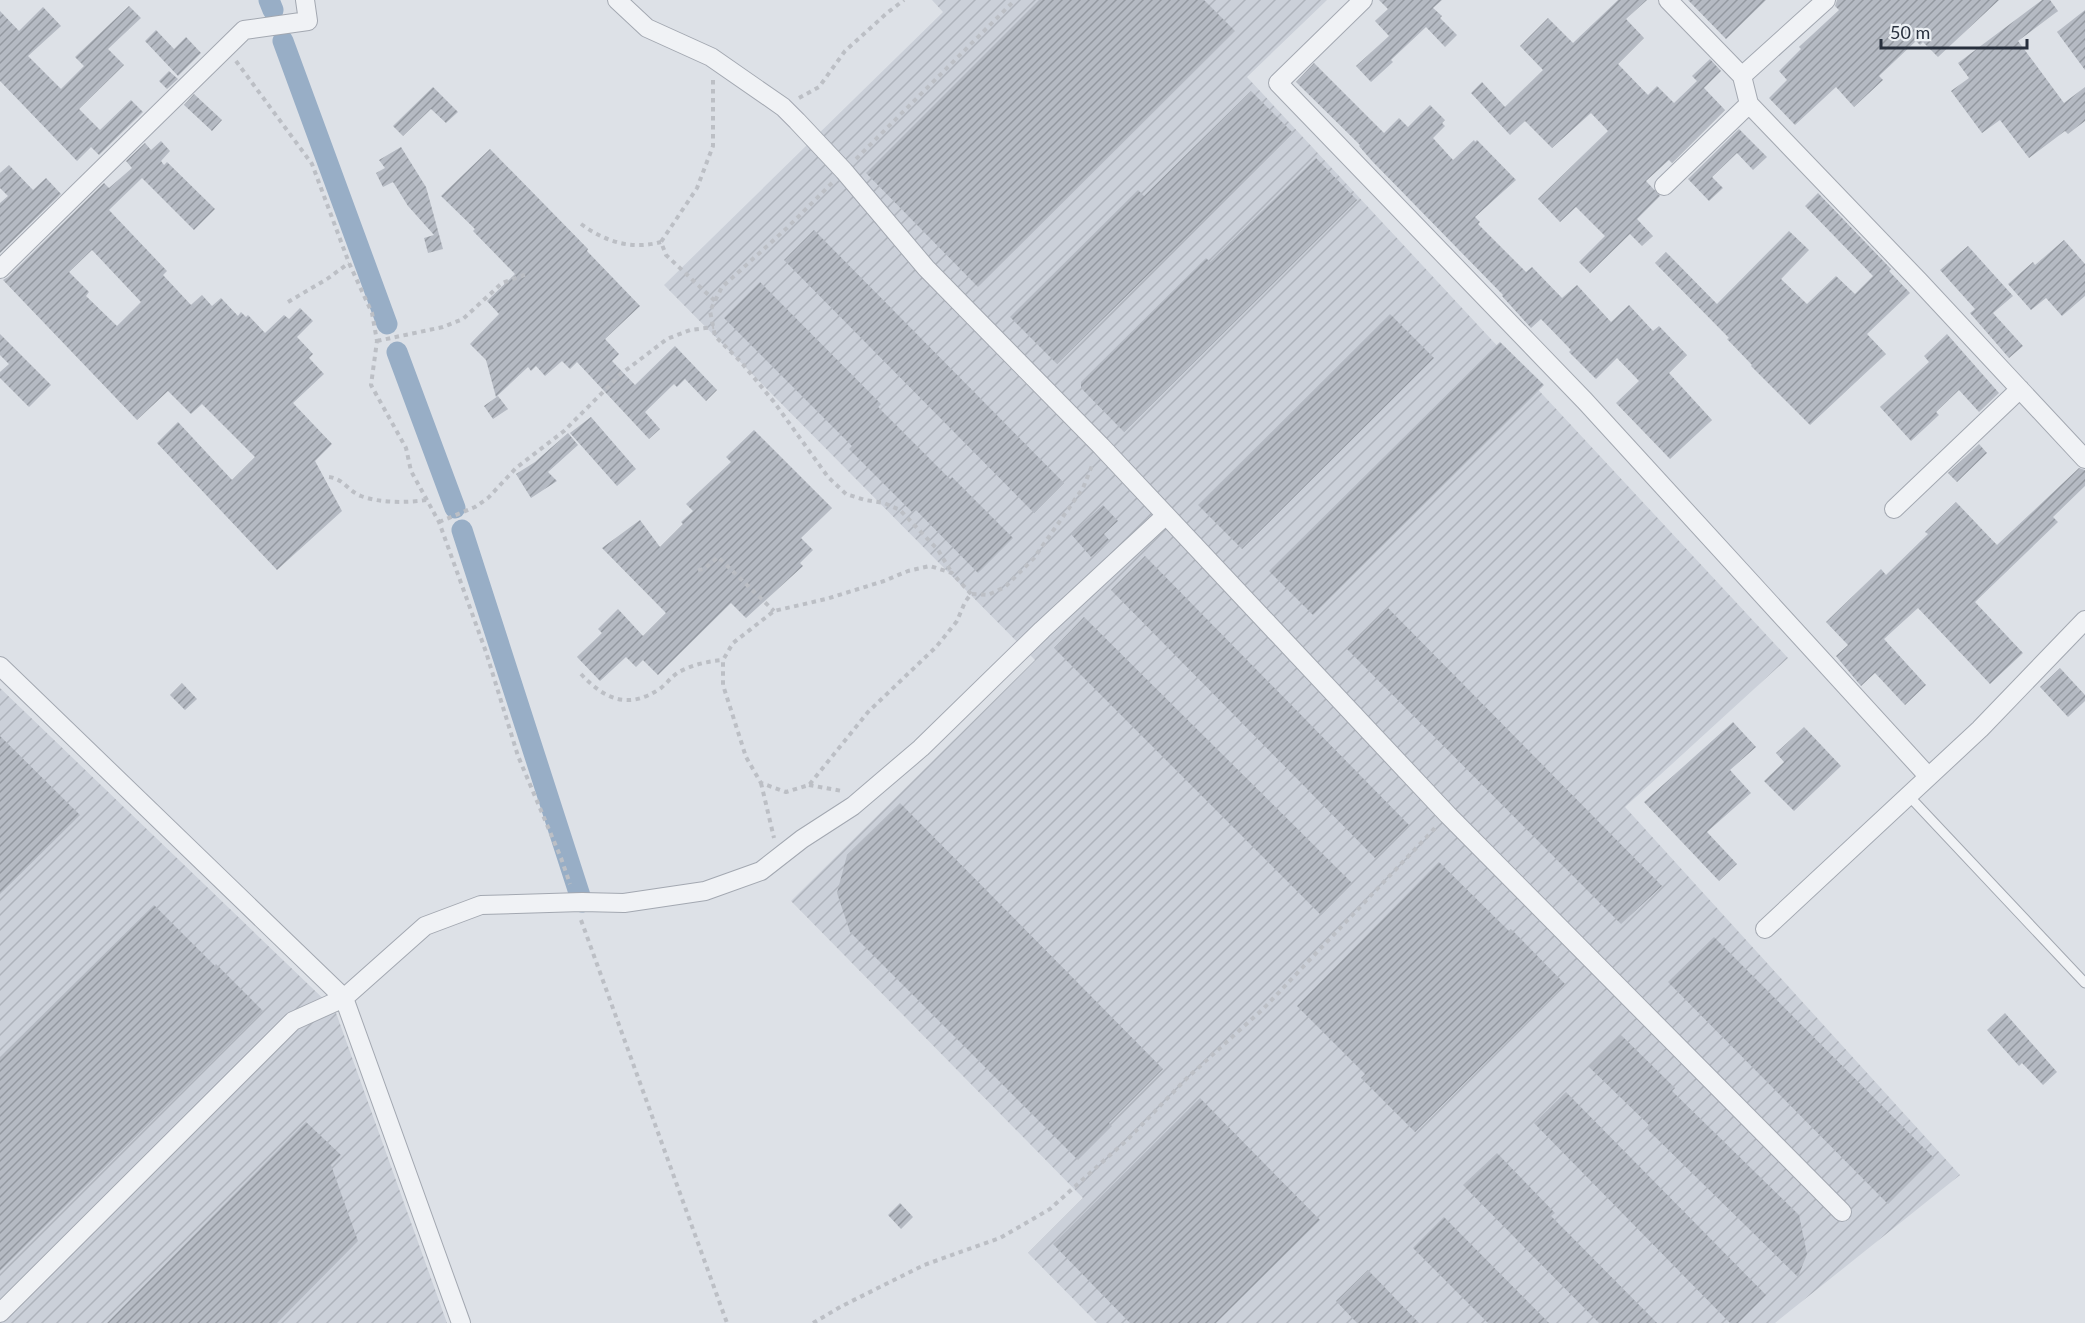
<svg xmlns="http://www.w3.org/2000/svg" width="2085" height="1323" viewBox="0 0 2085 1323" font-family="Lato,sans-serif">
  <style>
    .industrial { fill: url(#industrial-furrows) }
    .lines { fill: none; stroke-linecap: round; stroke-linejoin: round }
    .canal { stroke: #98aec6; stroke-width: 21 }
    .building { fill: url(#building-hatch); fill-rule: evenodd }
    .lane-casing { stroke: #a3a8b1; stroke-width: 11 }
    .street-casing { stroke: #a3a8b1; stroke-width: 20 }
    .path { stroke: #bcbfc5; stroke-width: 4; stroke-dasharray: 4.5 4.5; stroke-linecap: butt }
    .lane { stroke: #f0f2f5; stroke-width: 9 }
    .street { stroke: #f0f2f5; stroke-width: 18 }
  </style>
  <defs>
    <pattern id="industrial-furrows" width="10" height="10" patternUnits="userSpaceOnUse" patternTransform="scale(1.5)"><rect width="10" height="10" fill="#cbd0d9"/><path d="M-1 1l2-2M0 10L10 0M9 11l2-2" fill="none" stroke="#aeb3bb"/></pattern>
    <pattern id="building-hatch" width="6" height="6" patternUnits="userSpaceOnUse" patternTransform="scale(1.5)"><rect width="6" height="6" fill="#b5bac3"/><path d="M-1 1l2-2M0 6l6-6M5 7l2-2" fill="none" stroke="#9398a0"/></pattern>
  </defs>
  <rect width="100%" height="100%" fill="#dde1e7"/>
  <!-- industrial -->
  <path class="industrial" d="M932,0H1327L1247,77L1788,658L1625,807L1960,1175L1775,1323H1097L1028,1253L1083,1198L791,901L1035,660L664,285L943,12Z
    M0,688L335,1010L447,1323H0Z"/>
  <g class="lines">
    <!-- canal -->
    <path class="canal" d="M269,0L273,10
      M283,41L387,324
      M397,352L455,508
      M462,530L582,902"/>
  </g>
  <!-- building -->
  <path class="building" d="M1039,0H1204L1235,31L978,287L866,173Z
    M1379,0H1442L1433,8L1442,16L1440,18L1457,35L1445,47L1426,27L1391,60L1393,62L1371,82L1356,66L1389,36L1375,21L1388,9Z
    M1618,0H1647L1626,19L1644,38L1618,64L1648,95L1657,86L1674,103L1697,81L1692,76L1710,59L1721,71L1704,88L1725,110L1672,163L1669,160L1646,181L1660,196L1637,219L1653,236L1642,246L1630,234L1590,273L1579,262L1605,236L1576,207L1560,222L1538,199L1608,131L1591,113L1552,148L1525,121L1510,135L1471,93L1482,82L1505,107L1543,70L1520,46L1548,18L1573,43Z
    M1688,0H1766L1726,39Z
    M1837,0H1999L1938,57L1923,42L1920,45L1916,41L1879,76L1883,80L1854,107L1836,87L1795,125L1769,98L1787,80L1779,71L1801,49L1799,47L1839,10L1835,6Z
    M2042,0H2050L2058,11L2018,41L2064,103L2085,87V121L2068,134L2065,131L2029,158L2000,120L1982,133L1951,91L1969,78L1958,63Z
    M129,6L141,18L108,49L124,65L79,109L100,130L131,100L143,112L99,155L91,147L77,161L0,81V11L19,31L43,7L61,26L28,56L61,89L84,66L75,57Z
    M2085,10V70L2057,32Z
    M156,30L174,49L186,37L201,53L178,76L145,41Z
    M1314,63L1384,133L1399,118L1408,127L1430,105L1445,120L1442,123L1445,126L1433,138L1453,160L1474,140L1475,142L1477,140L1516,180L1475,217L1480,222L1478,224L1526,272L1532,267L1562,298L1577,285L1611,322L1629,305L1653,331L1659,326L1687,355L1669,373L1712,420L1670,459L1616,403L1639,381L1617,358L1596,379L1569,352L1571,350L1541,319L1531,328L1502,296L1503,295L1372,161L1359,146L1360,145L1296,82Z
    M169,71L178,79L167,89L159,81Z
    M433,87L458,112L446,123L431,109L403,136L393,126Z
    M1251,91L1293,133L1057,364L1010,317L1138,190L1144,196Z
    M194,94L222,120L212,131L184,105Z
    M1739,129L1767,157L1753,170L1737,153L1712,177L1723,188L1709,201L1688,179Z
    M161,141L170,151L161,161L164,165L167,162L215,209L194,230L142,178L109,210L167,271L163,275L191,305L202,295L212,306L221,298L238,316L241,312L246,317L248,315L265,333L284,315L289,319L300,308L313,321L297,337L313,354L309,358L324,374L293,403L332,444L315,461L342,511L277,570L157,443L178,422L232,480L255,457L202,404L191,414L168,391L137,420L3,280L8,277L104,183L109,188L132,168L126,161L145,143L151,150ZM92,250L141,302L117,326L86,296L89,292L69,272Z
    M401,147L426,187L443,249L428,253L424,238L434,235L408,206L393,182L383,187L376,173L385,168L379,160Z
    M490,149L588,249L587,251L640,306L605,339L619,354L612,361L635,385L675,346L717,390L706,401L685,379L677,387L674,384L645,412L660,429L649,439L577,362L570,369L562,361L545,376L536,366L531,371L528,367L496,397L486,360L470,344L499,314L487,301L515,274L473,231L475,229L441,196Z
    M1316,158L1357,200L1124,432L1081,388V382L1206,258L1210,262Z
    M9,165L33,190L46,178L61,194L0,253V203L8,196L0,188V173Z
    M1818,193L1891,269L1889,271L1910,293L1867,334L1886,354L1810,425L1751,366L1752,365L1727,339L1729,338L1655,263L1666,252L1717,304L1789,231L1809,250L1781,279L1807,304L1836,276L1855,294L1873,276L1805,206Z
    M814,230L1064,483L1034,513L784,260Z
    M2064,240L2085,264V296L2062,316L2046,298L2031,310L2008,284L2033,262L2035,265Z
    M1968,246L2013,296L1993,313L2023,346L2009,358L1970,313L1975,309L1940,270Z
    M760,282L881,404L878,407L950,479L952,477L1013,538L978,573L915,509L912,512L849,449L852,446L724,318Z
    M1390,314L1434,358L1242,549L1198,505Z
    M0,334L51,385L29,407L0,378V372L9,364L0,355Z
    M1947,334L1999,393L1979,412L1959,390L1936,412L1939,415L1911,441L1880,407L1929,362L1924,356Z
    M1500,342L1544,385L1313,615L1269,571Z
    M498,396L508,409L493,419L484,406Z
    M591,417L636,469L617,486L570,433Z
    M754,430L832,508L801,538L813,550L800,563L803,566L746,618L731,603L658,675L643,660L636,667L626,657L600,681L577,657L602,633L598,629L618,609L643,636L666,613L602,548L640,520L660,547L683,524L681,522L693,511L686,504L731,462L726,457Z
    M568,433L578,445L548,472L557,481L531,498L516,474L535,462Z
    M1979,444L1987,453L1957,482L1948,473Z
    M2079,468L2085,470V486L2053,517L2058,522L1975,602L2023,653L1990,684L1918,608L1884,639L1926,685L1905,705L1875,673L1861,686L1836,656L1848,645L1826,622L1881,569L1886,575L1928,534L1925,532L1956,502L1997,545Z
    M1103,505L1118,521L1104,534L1110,541L1091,557L1071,534Z
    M1145,556L1409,825L1375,858L1111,590Z
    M1388,608L1662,886L1621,924L1347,649Z
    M1084,617L1352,883L1321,915L1054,648Z
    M2060,668L2085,695V701L2068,717L2040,687Z
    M182,683L197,699L185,710L170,695Z
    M1733,722L1756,747L1730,770L1751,793L1707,832L1737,864L1719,881L1644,802Z
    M1804,727L1841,766L1794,811L1764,781L1784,762L1776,753Z
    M0,736L80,815L0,894Z
    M900,803L1163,1069L1109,1123L1112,1126L1078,1160L850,932L837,893L847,855Z
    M1439,862L1509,931L1511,929L1565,984L1415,1132L1361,1078L1365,1074L1297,1006Z
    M154,905L215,966L216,964L263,1011L0,1271V1057Z
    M1714,937L1934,1158L1888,1204L1668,982Z
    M2005,1013L2057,1072L2043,1085L2022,1063L2019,1066L1987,1030Z
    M1621,1035L1675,1088L1672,1091L1799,1215L1807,1254L1798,1277L1646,1128L1649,1125L1589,1067Z
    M1566,1092L1766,1295L1738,1323H1730L1534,1123Z
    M1200,1098L1320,1220L1216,1323H1130L1053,1244Z
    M306,1122L341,1155L331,1165L358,1241L277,1323H107Z
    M1497,1153L1555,1213L1551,1216L1657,1323H1599L1463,1185Z
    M900,1203L913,1217L901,1229L888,1215Z
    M1444,1217L1549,1323H1488L1413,1248Z
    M1368,1270L1419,1323H1357L1336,1301Z"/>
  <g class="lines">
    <!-- lane casing -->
    <g class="lane-casing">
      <path id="lane" d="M1908,795L2085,983"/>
    </g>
    <!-- street casing -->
    <g class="street-casing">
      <path id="street" d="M617,0L647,28L711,57L783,107L797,121L844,171L926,268L1101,446L1448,815L1842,1212
        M1363,0L1278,83L1585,401L1928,776
        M1668,0L1742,76
        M1749,104L1919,281L2085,459
        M1664,186L1749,104L1742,76L1826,0
        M0,269L244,30L308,21L305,0
        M1894,509L2020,389
        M0,666L344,998L461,1323
        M1765,929L1980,729L2085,620
        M0,1313L293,1021L344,998L425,926L481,905L582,902L624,903L705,891L761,871L802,839L853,806L921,748L1042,630L1165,516"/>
    </g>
    <!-- path -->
    <path class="path" d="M236,61L312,164L349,263L372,313L377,341L371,385L406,448L411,471L439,522L486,652L518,756L561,858L570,884
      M713,80V146L697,188L661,242L666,255L715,301
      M799,98L819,87L845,51L887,13L904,0
      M856,159L1015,0
      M832,183L787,228L722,287L710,311L715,336L741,362L774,402L828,477L846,494L865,500L884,503L900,510L938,550L952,573
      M581,224C606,242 631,250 661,242
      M288,302L327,279L349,263
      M377,341L443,327L463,319L502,283L527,274
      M329,477C344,479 348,491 361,496C379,503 407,503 426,500
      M439,522L475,507L488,498L516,468L564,431L621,374L667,339L690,330L714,327
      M698,570L704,569L718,557L774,611
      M971,594L952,573L930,566L908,571L884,581L826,599L774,611L733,643L723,660V685L746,757L761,783L786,792L809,785L868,712L936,647L957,621L965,602L971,594L988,595L1005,587L1034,558L1083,488L1093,463
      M581,674C605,700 629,710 661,688C667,683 672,676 679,672C692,665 708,661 723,660
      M761,783L774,838
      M809,785L842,791
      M581,920L727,1323
      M813,1323L842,1306L924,1265L1000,1238L1050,1209L1129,1138L1187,1078L1264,1008L1437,826"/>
    <!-- lane -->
    <use href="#lane" class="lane"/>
    <!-- street -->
    <use href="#street" class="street"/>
  </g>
  <!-- scale -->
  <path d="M1881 39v9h146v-9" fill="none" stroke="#272f3d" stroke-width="3"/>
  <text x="1890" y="39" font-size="18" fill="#272f3d" stroke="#ecf0f4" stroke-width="4.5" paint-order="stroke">50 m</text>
</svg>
